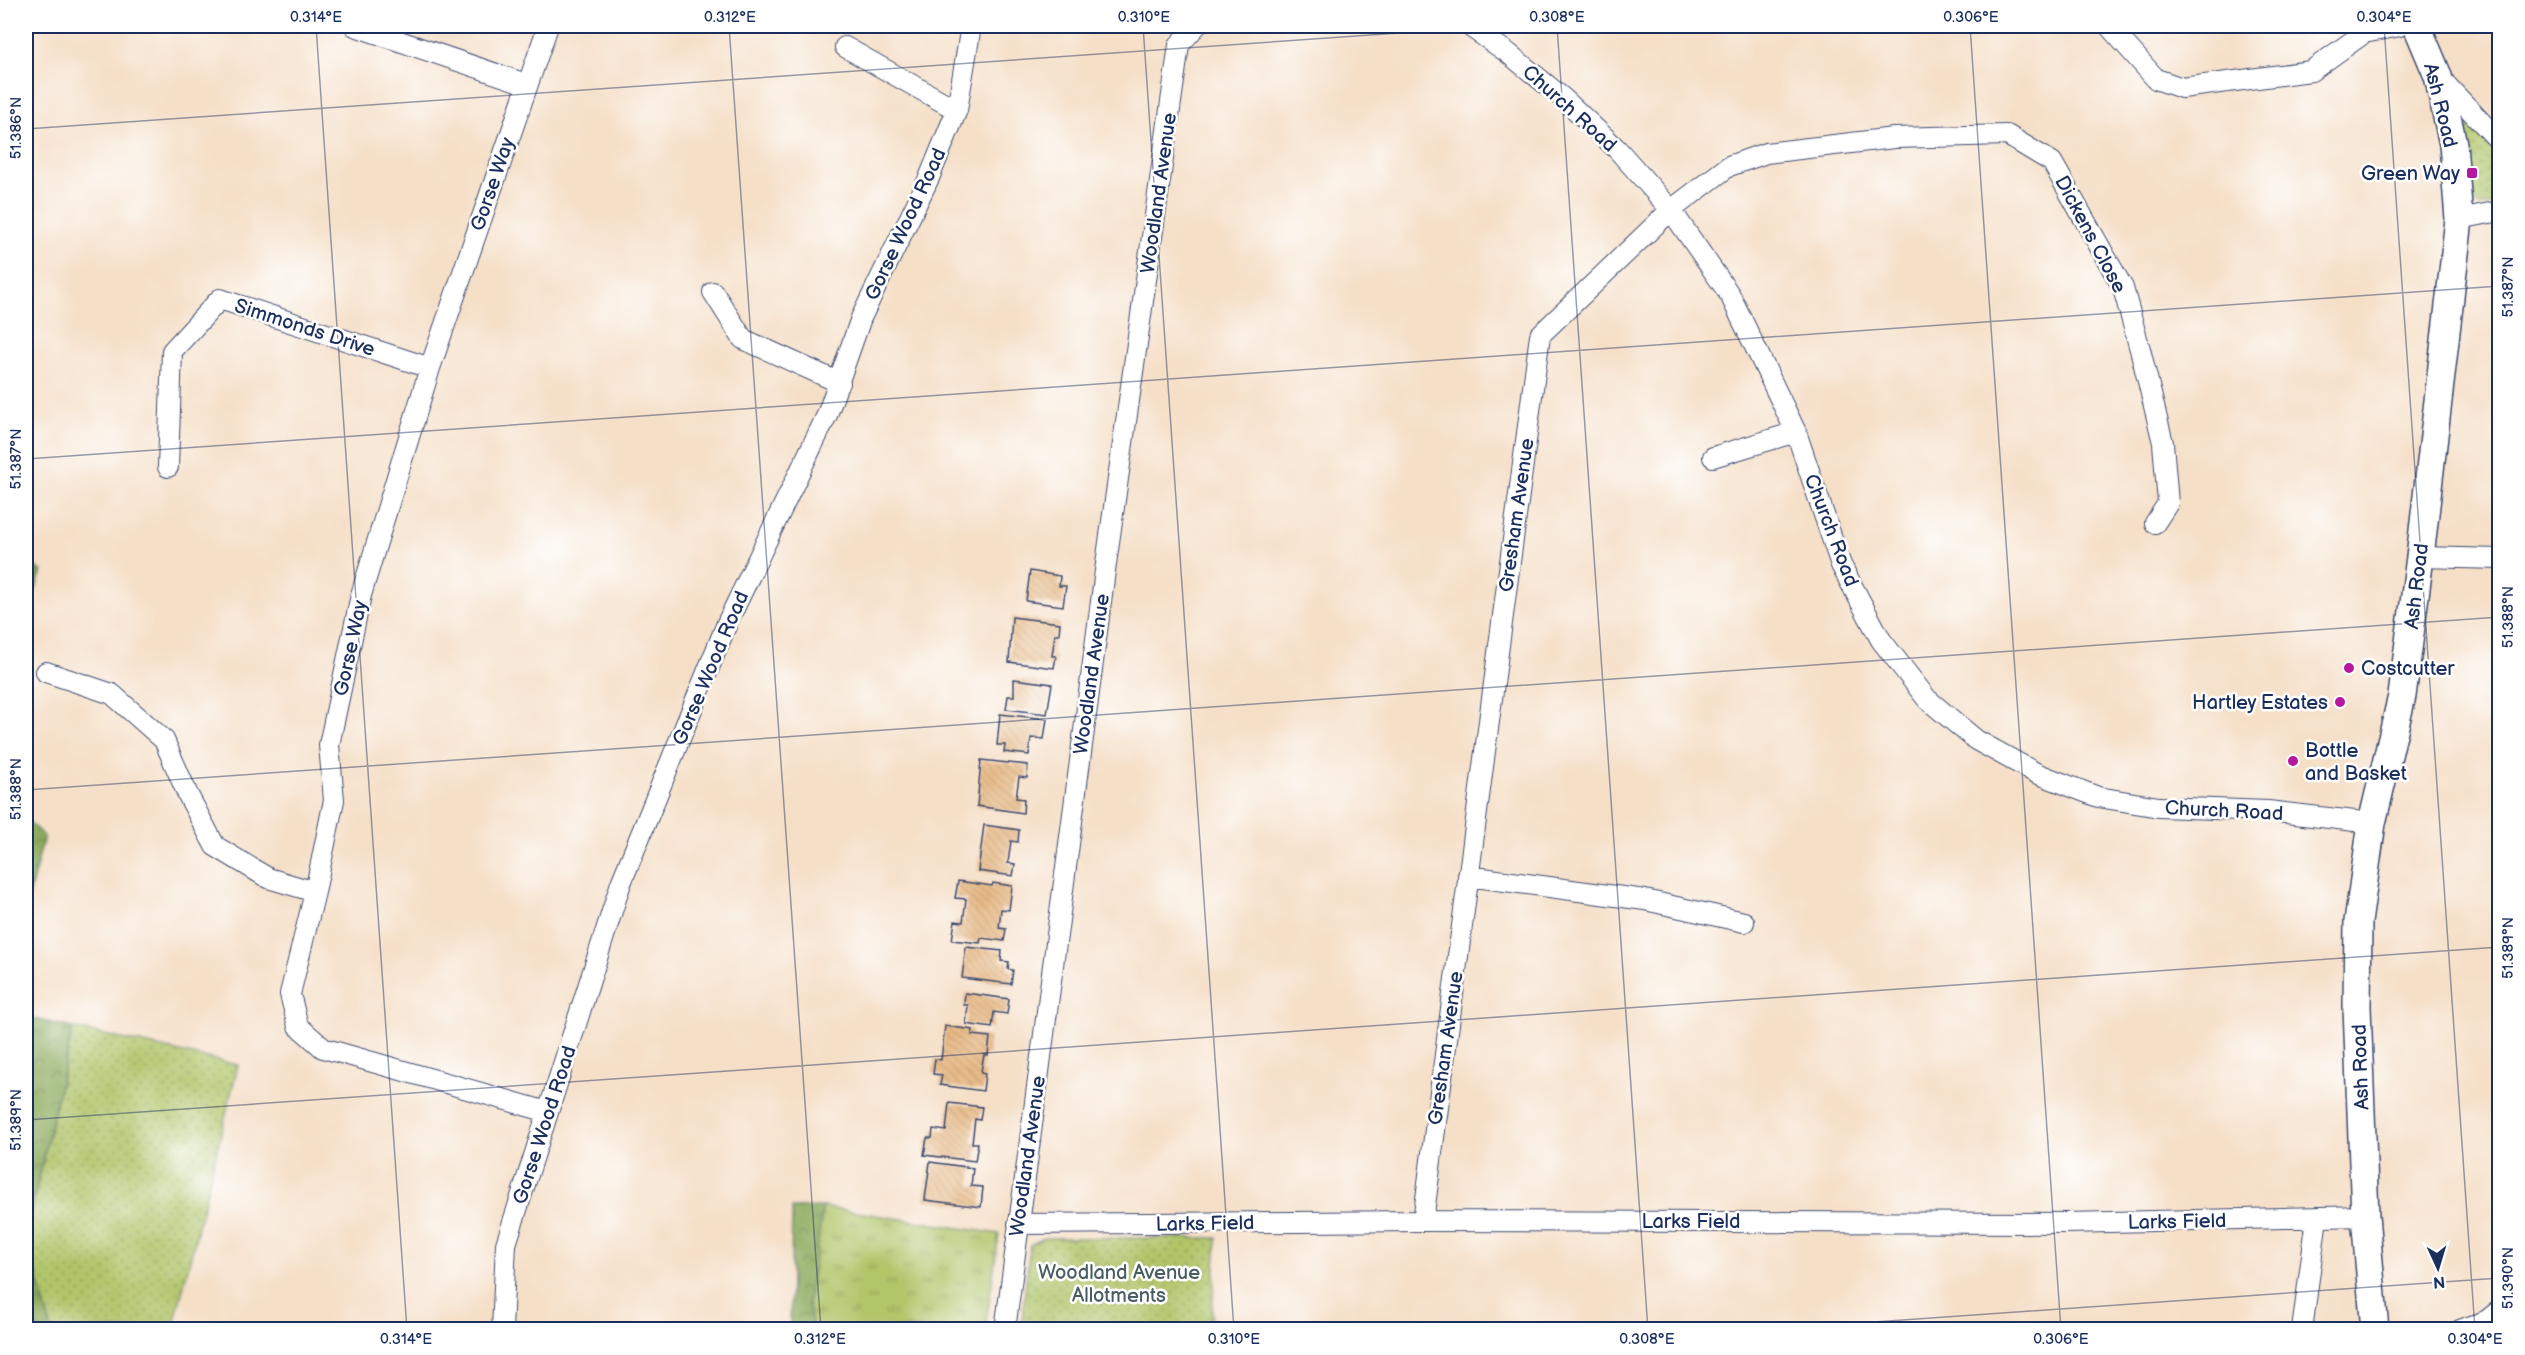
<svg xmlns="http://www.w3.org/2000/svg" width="2525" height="1355" viewBox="0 0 2525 1355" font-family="'Balsamiq Sans',sans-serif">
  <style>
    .grass { fill: url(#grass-dots); stroke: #667a64; stroke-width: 1.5 }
    .forest { fill: url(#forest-crowns); stroke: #546c5e; stroke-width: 1.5 }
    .park { fill: url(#park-tufts); stroke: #667a64; stroke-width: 1.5 }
    .building { fill: url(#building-back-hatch) }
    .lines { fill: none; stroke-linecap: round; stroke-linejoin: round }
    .street-casing { stroke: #3c496e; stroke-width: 22 }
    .secondary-casing { stroke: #3c496e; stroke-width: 30 }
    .street { stroke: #fff; stroke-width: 20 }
    .secondary { stroke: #fff; stroke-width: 27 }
    .ticks { fill: none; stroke: #1b2f5e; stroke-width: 1.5; stroke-opacity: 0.45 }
    .poi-dot { fill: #b5179e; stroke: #fff; stroke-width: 2 }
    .labels { text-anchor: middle; stroke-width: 5; stroke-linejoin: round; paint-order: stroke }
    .street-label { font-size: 20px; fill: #1b2f5e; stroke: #fff }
    .poi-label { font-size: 20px; fill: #1b2f5e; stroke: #fff; text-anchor: end }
    .park-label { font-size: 20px; fill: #485c61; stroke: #fff }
    .neatline { fill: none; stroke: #1b2f5e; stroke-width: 2 }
    .ticks-label { font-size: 15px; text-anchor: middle; fill: #1b2f5e }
  </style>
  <defs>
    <pattern id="grass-dots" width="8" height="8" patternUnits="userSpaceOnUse" patternTransform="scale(1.5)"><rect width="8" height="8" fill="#b1c569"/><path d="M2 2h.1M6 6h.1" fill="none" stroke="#8fa05a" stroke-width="1.8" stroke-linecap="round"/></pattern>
    <pattern id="forest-crowns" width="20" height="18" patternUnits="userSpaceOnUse" patternTransform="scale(1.5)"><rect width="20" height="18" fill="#8caa5d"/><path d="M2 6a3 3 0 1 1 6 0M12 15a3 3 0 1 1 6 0" fill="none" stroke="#728b50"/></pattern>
    <pattern id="park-tufts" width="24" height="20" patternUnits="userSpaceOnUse" patternTransform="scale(1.5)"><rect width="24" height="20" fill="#b1c569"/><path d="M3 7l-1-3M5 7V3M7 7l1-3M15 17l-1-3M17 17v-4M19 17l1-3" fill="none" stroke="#8fa05a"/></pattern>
    <pattern id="building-back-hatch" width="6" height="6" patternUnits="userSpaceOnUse" patternTransform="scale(1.5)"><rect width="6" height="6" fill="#e8ba86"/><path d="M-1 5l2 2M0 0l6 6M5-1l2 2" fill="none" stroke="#c6a076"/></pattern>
  </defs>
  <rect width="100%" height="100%" fill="#fff"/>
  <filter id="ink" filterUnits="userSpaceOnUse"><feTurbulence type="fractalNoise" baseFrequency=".0167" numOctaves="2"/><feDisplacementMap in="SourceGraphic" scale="12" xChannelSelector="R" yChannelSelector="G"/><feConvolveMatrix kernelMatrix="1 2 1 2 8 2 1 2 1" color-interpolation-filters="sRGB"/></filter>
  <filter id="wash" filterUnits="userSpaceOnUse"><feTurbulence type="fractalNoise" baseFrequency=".008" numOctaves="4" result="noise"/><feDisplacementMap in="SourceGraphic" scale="24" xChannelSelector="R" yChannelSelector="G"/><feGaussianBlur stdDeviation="1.35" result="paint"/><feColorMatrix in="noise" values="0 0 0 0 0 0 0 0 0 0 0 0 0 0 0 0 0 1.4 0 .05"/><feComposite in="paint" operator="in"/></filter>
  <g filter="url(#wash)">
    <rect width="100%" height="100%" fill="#f5dfc7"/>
    <!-- grass -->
    <path class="grass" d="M2463,111L2499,154V203L2479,207L2474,202Z
      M73,1028L238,1065L173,1329H51L26,1234Z
      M1044,1238H1217L1211,1329H1021L1030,1245Z"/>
    <!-- forest -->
    <path class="forest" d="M26,561L42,571L26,616Z
      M26,820L44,836L26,908Z
      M26,1017L73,1028L26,1234L51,1329H26Z
      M823,1207L808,1304L813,1329L790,1330L792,1208Z"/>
    <!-- park -->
    <path class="park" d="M823,1207L999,1234L985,1329H813L808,1304Z"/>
    <g id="blocks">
      <!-- building -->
      <path class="building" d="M1030,571L1060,576L1059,586H1066L1063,606L1026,601Z
        M1012,617L1060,623L1059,634H1055L1052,656H1056L1054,668L1009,662Z
        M1014,679L1052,684L1047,714L1006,709L1008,696H1014Z
        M1000,714L1047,719L1044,739L1031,738L1029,755L1004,752L1005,745H997Z
        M981,760L1028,765L1027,778L1019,777L1016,798L1024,799L1023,813L977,806Z
        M984,825L1019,830L1018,842L1011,841L1008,863L1015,864L1013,876L978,871Z
        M958,881L992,886L993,883L1012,886L1009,910L1001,909L999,928L1006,929L1004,941L981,938L980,943L952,940L955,921L963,922L966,899L955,898Z
        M966,947L1002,951L1001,961L1009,962L1008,969L1013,970L1011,984L962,978Z
        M965,993L1009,999L1007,1014L994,1012L992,1028L966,1024L968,1005H964Z
        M945,1026L973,1030L972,1035L990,1037L988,1055H984L982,1065L981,1073L985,1074L983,1091L940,1085L942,1075L933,1074L935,1059L941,1060Z
        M949,1103L982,1107L980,1120L975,1119L972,1143H978L975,1161L924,1155L927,1138H932L933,1129L946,1131Z
        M930,1162L973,1168L971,1186L983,1187L981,1207L925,1200Z"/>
    </g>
  </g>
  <g filter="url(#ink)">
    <use href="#blocks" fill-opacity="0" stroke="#3c496e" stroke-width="1.5"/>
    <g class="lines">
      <!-- street casing -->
      <g class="street-casing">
        <path id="street" d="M355,26L526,84
          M1469,26L1508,53L1564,99L1617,149L1671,210L1730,295L1796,432L1841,565L1881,640L1927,699L1976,740L2036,773L2098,797L2159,807L2268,811L2372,823
          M2109,26L2156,79L2182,88L2311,71L2364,33L2400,26
          M845,47L957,110
          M2438,76L2500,142
          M2459,219L2500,211
          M713,292L743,339L840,383
          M1713,457L1796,432
          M168,467L172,351L220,299L430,368
          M2420,557L2500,559
          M46,672L112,694L164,740L188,795L215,846L268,878L315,892
          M1468,876L1645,900L1744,922
          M548,1112L323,1048L298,1026L290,994L315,892L334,800L329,745L361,595L430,368L548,26
          M1423,1221L1540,335L1671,210L1729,166L1766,153L1894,138L2007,135L2052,162L2123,288L2141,353L2163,443L2168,503L2155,523
          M1018,1224L1423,1221L2066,1223L2365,1216
          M502,1330L506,1244L621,883L728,621L827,415L861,318L929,178L957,110L971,26
          M1005,1330L1105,571L1179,45L1196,26
          M2302,1330L2317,1218
          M2460,1330L2486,1321L2500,1310"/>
      </g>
      <!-- secondary casing -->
      <g class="secondary-casing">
        <path id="secondary" d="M2375,1330L2365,1216L2357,1007L2358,922L2372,823L2402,696L2420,557L2459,219L2453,144L2438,76L2417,26"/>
      </g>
      <!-- street -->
      <use href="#street" class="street"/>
      <!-- secondary -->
      <use href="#secondary" class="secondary"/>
    </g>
  </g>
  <!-- ticks -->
  <path class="ticks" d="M316,26L407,1330M729,26L821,1330M1143,26L1234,1330M1557,26L1648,1330M1970,26L2061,1330M2384,26L2475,1330M26,129L1500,26M26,459L2500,286M26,790L2500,617M26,1120L2500,947M1760,1330L2500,1278"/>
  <!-- markers -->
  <g class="poi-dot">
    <rect x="2466" y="167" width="12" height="12" rx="3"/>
    <circle cx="2349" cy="668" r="6"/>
    <circle cx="2340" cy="702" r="6"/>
    <circle cx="2293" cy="761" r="6"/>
  </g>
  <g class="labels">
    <!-- street labels -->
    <g class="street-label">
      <text transform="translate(2441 105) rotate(76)" y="7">Ash Road</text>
      <text transform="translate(1570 108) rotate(42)" y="7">Church Road</text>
      <text transform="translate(492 184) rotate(-71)" y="7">Gorse Way</text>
      <text transform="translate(1158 193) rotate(-82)" y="7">Woodland Avenue</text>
      <text transform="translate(905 224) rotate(-65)" y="7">Gorse Wood Road</text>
      <text transform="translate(2091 234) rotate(62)" y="7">Dickens Close</text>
      <text transform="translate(305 327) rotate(18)" y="7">Simmonds Drive</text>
      <text transform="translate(1516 515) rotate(-82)" y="7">Gresham Avenue</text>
      <text transform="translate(1832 530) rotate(69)" y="7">Church Road</text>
      <text transform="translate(2416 586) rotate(-83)" y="7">Ash Road</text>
      <text transform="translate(350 648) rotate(-78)" y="7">Gorse Way</text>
      <text transform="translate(710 668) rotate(-67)" y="7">Gorse Wood Road</text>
      <text transform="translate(1091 674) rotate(-82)" y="7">Woodland Avenue</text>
      <text transform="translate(2224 810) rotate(3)" y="7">Church Road</text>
      <text transform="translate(1445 1048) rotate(-82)" y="7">Gresham Avenue</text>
      <text transform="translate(2360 1067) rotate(-92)" y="7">Ash Road</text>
      <text transform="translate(544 1125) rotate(-72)" y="7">Gorse Wood Road</text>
      <text transform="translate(1027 1156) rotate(-82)" y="7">Woodland Avenue</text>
      <text x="1691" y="1228">Larks Field</text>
      <text transform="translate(2177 1221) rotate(-1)" y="7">Larks Field</text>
      <text transform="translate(1205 1223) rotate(-1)" y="7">Larks Field</text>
    </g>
    <!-- poi labels -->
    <g class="poi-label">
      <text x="2460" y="180">Green Way</text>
      <text x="2361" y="675" text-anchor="start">Costcutter</text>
      <text x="2328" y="709">Hartley Estates</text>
      <text x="2305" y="757" text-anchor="start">Bottle<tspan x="2305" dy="23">and Basket</tspan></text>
    </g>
    <!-- park labels -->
    <g class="park-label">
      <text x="1119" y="1279">Woodland Avenue<tspan x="1119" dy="23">Allotments</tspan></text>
    </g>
  </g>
  <!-- margin -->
  <rect width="2525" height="1355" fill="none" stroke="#fff" stroke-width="66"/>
  <!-- north arrow -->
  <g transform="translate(2438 1268) rotate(176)" stroke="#ffffff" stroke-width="4.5" paint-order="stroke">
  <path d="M0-4.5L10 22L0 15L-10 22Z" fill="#1b2f5e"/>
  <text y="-9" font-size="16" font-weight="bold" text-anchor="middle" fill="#1b2f5e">N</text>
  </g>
  <rect x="33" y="33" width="2459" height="1289" class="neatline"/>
  <g class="ticks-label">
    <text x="316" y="22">0.314°E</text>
    <text x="730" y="22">0.312°E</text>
    <text x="1144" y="22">0.310°E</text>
    <text x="1557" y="22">0.308°E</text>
    <text x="1971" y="22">0.306°E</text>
    <text x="2384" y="22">0.304°E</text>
    <text transform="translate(16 128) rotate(-90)" y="5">51.386°N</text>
    <text transform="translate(2508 287) rotate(-90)" y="5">51.387°N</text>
    <text transform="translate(16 459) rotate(-90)" y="5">51.387°N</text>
    <text transform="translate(2508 617) rotate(-90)" y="5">51.388°N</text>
    <text transform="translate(16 789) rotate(-90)" y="5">51.388°N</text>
    <text transform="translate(2508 948) rotate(-90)" y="5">51.389°N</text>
    <text transform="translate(16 1120) rotate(-90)" y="5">51.389°N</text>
    <text transform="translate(2508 1278) rotate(-90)" y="5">51.390°N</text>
    <text x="406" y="1344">0.314°E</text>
    <text x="820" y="1344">0.312°E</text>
    <text x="1234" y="1344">0.310°E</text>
    <text x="1647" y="1344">0.308°E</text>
    <text x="2061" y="1344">0.306°E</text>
    <text x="2475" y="1344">0.304°E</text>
  </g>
</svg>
